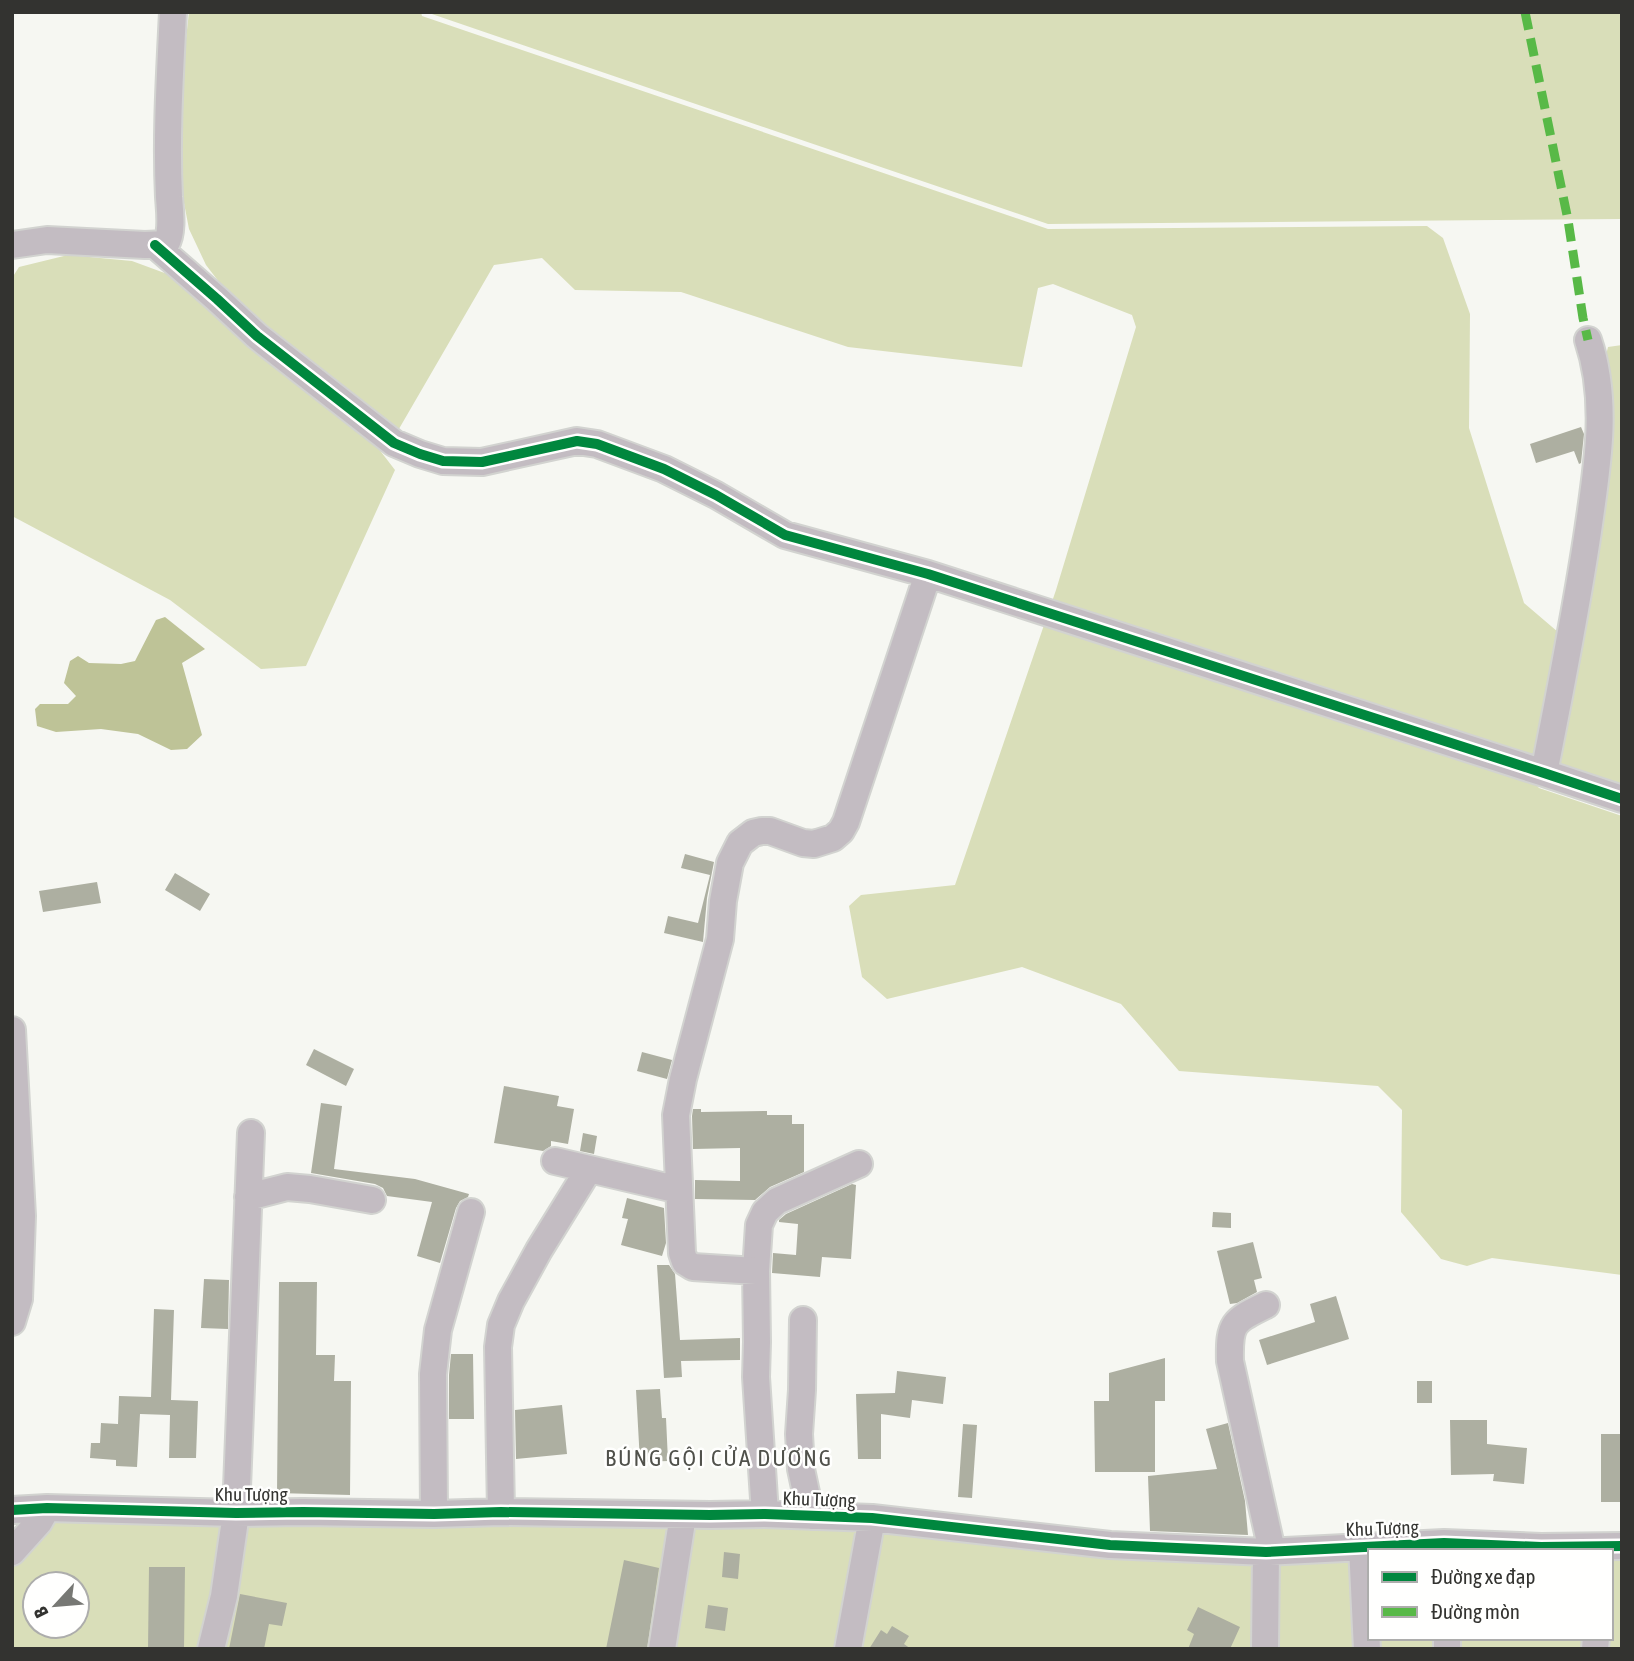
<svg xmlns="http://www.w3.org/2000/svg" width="1634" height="1661" viewBox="0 0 1634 1661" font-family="'Asap Condensed',sans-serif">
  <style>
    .forest { fill: #d9deb9; fill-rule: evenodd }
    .water { fill: #bec397 }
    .building { fill: #adafa1 }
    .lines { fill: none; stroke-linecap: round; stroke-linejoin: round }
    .minor-casing { stroke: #d2d3d0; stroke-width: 30 }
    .minor { stroke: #c3bcc2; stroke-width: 26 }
    .quiet { stroke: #58b947; stroke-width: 9; stroke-dasharray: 18 9; stroke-linecap: butt }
    .cycleway-casing { stroke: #fffffe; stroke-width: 15 }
    .cycleway { stroke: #00873e; stroke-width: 10 }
    .labels { text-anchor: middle; stroke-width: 5; stroke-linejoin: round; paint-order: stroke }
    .street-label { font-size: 19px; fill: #333330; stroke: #fffffe }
    .quarter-label { font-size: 23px; letter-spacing: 2px; fill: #50514b; stroke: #fffffe }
  </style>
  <rect width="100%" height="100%" fill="#f6f7f2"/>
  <!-- forest -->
  <path class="forest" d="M189,12H421L422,16L1048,229L1427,226L1443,238L1470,314L1469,428L1524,603L1565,638L1531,779L1539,788L1622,816V1275L1492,1258L1467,1266L1441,1259L1401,1212L1402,1110L1378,1086L1179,1071L1121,1004L1022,967L887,999L862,977L849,906L861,895L955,885L1056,590L1136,327L1132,315L1053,284L1038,288L1022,367L848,347L681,292L575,290L542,258L494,265L396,434L229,295L206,265L189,229L179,177V101Z
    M426,12H1622V219L1048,224Z
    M68,255L132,261L170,275L375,444L395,470L306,666L261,669L170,600L12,516V278L19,267Z
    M1622,345V792L1555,770L1604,363L1608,347Z
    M53,1520L801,1525L1162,1559L1370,1555V1638H1611V1557H1622V1649H12V1562ZM35,1584H77V1626H35Z"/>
  <!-- water -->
  <path class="water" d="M165,617L205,649L182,663L202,735L187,749L171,750L138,734L101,729L56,732L37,726L35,709L40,704H68L76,696L64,683L70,661L78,656L89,663L121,664L135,661L156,620Z"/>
  <!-- building -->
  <path class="building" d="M1581,427L1584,434L1581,463L1579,464L1574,451L1536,463L1530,444Z
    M685,854L714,862L707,898L703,942L664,933L668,916L698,923L710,875L681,868Z
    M175,873L210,894L200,911L165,890Z
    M97,882L101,903L43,912L39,891Z
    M314,1049L354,1069L346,1086L306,1065Z
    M642,1052L672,1060L667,1079L637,1071Z
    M504,1086L559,1096L557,1106L574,1109L568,1144L551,1141V1146L543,1151L494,1143Z
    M321,1103L342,1106L334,1169L415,1179L469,1194L468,1197L460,1201L456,1208L440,1263L417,1256L432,1202L387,1196L383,1188L375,1184L311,1173Z
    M693,1109H701V1112L767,1111V1115H792V1124H804V1172L770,1187L755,1200L695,1199V1180L740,1181V1148L693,1149L692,1116Z
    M583,1133L597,1136L594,1154L580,1151Z
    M852,1184L856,1185L851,1259L822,1257L820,1277L772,1273L773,1253L796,1255L798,1224L779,1222V1220L786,1214Z
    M627,1198L664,1208L666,1243L662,1256L621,1245L628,1219L622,1218Z
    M1213,1212L1231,1213V1228L1212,1227Z
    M1253,1242L1262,1278L1254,1280L1257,1292L1237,1303L1230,1304L1217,1251Z
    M657,1265H669L675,1274L680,1340L740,1338V1360L681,1361L682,1377L664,1378Z
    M204,1279L229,1280L228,1329L201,1328Z
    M279,1282H317L316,1355H335L334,1381H351L350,1495L277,1493Z
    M1336,1296L1349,1339L1267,1365L1259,1340L1315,1322L1310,1304Z
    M154,1309L174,1310L171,1400L198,1401L196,1458H169L170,1415L140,1414L137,1467L116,1466V1460L90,1458L91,1443H100L101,1423L118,1424L119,1396L151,1397Z
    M451,1354H473L474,1419H449V1375Z
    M1165,1358V1401H1155V1472H1095L1094,1401H1109V1373Z
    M897,1371L946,1377L943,1404L912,1400L910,1418L881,1414V1459H858L856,1394L895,1393Z
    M1417,1381H1432V1403H1417Z
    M660,1389L662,1418H666L668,1461L640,1462L636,1390Z
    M562,1405L567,1454L516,1459L515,1410Z
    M1450,1420H1487V1444L1527,1448L1524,1484L1493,1481L1494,1474L1451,1475Z
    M1228,1423L1245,1501L1248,1535L1150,1531L1148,1476L1217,1469L1206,1429Z
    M963,1424L977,1425L972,1498L958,1497Z
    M1601,1434H1622V1502H1601Z
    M724,1552L740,1554L738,1579L722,1577Z
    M624,1560L659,1568L647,1649H606Z
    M149,1567H185L184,1649H148Z
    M240,1594L287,1603L282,1626L269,1624L264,1649H229Z
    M708,1605L728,1608L725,1631L705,1628Z
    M1198,1607L1240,1627L1230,1649H1188L1194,1634L1187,1630Z
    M892,1626L909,1636L904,1644L911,1649H869L881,1630L887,1634Z"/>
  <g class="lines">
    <!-- minor casing -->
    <g class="minor-casing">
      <path id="minor" d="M12,245L47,240L145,245L166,244C173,232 170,211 169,197C166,135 170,74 173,12
        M155,245L217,299L257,336L394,443L420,454L443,461L482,462L577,441L597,444L664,469L716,495L785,535L928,574L1544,773L1622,799
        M1544,773C1560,692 1576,612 1588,531C1597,468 1609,402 1588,340
        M12,1030L22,1216L19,1299L12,1322
        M555,1161L679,1190
        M248,1197L287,1187L310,1189L372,1200
        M756,1271L693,1267L685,1262L682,1253L676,1115L683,1079L720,939L723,901L730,863L740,843L753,833L762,831H770L803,843L814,844L833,838L841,831L846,822L928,574
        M1266,1305C1233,1321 1229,1323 1230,1361L1272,1551
        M803,1320L802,1390L799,1434L801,1469L811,1516
        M12,1510L47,1508L236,1513L303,1512L434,1514L501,1512L710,1515L765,1514L872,1518L1110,1545L1266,1552L1444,1543L1541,1547L1622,1546
        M501,1512L498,1347L501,1325L511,1301L539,1250L589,1169
        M434,1514L433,1374L438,1330L471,1212
        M765,1514L756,1377L757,1342L756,1271L759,1225L765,1212L777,1201L859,1164
        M1362,1546L1367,1649
        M12,1552L39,1522L47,1508
        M1447,1638V1649
        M211,1649L224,1596L236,1513L251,1133
        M662,1649L683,1515
        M848,1649L872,1518
        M1265,1649L1266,1552
        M1595,1649L1596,1638"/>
    </g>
    <!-- minor -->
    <use href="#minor" class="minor"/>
    <!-- quiet -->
    <path class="quiet" d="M1525,12L1568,220L1583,318L1588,340"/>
    <!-- cycleway casing -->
    <g class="cycleway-casing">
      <path id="cycleway" d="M155,245L217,299L257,336L394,443L420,454L443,461L482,462L577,441L597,444L664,469L716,495L785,535L928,574L1544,773L1622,799
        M12,1510L47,1508L236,1513L303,1512L434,1514L501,1512L710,1515L765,1514L872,1518L1110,1545L1266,1552L1444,1543L1541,1547L1622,1546"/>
    </g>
    <!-- cycleway -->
    <use href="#cycleway" class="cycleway"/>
  </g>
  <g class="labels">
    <!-- street labels -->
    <g class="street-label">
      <text x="251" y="1501">Khu Tượng</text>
      <text transform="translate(819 1499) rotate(2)" y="7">Khu Tượng</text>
      <text transform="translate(1382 1528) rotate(-2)" y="7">Khu Tượng</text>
    </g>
    <!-- quarter labels -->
    <g class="quarter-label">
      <text x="719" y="1466">BÚNG GỘI CỬA DƯƠNG</text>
    </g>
  </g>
  <!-- border -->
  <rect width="1634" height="1661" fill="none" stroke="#333330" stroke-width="28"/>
  <!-- legend -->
  <rect x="1368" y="1549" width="245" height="91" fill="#fffffe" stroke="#adadac" stroke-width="2"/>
  <rect x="1382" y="1572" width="35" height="10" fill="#00873e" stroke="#adadac" stroke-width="2"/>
  <text x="1431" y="1584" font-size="21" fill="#333330">Đường xe đạp</text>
  <rect x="1382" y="1607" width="35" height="10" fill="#58b947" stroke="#adadac" stroke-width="2"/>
  <text x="1431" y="1619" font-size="21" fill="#333330">Đường mòn</text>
  <!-- north arrow -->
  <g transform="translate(56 1605) rotate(244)"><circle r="33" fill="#fffffe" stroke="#adadac" stroke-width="2"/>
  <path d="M0-5L12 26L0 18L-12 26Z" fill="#777874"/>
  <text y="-10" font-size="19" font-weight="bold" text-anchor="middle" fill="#333330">B</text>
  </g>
</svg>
